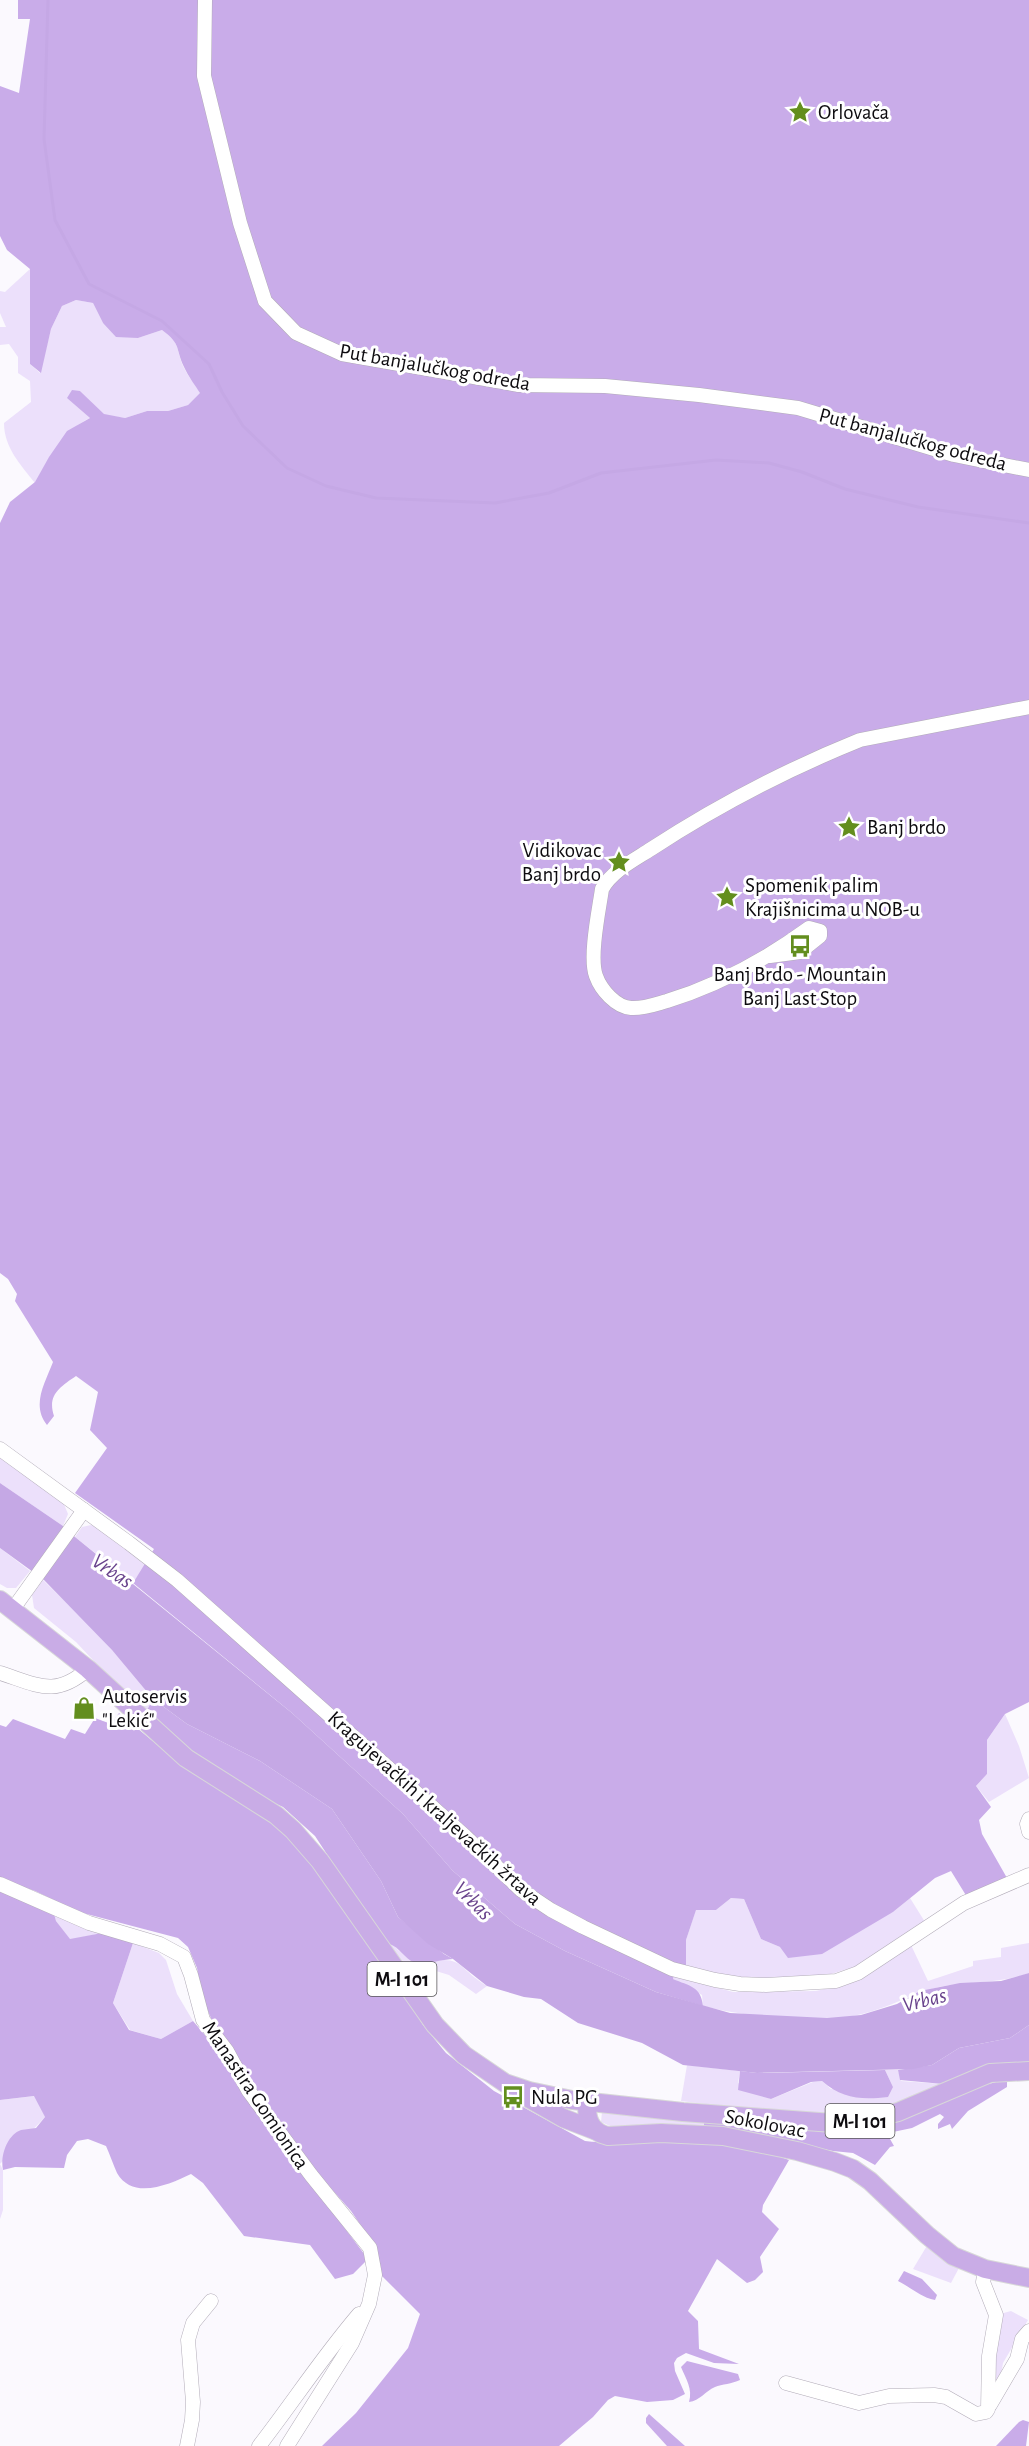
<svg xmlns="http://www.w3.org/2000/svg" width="1029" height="2446" viewBox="0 0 1029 2446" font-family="'Alegreya Sans',sans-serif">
	<rect width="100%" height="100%" fill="#fbf9fe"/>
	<g fill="#ece0fb">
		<path d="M 30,269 L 30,364 L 40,373 L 51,329 L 62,306 L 76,300 L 93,303 L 103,323 L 138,338 L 162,330 C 182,345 175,348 184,368 C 188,376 195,385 201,393 L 188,405 L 168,411 L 147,411 L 125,418 L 104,415 L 80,391 L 68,398 L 90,418 C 65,429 48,459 35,483 C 20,464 4,447 4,423 L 31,402 L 30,381 L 18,373 L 18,357 L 9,344 L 0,345 L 0,327 L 6,327 L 0,313 L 0,291 L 5,292 Z"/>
		<path d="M 0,1456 L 63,1502 L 68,1514 L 63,1526 L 0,1483 Z"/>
		<path d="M 91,1525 L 101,1529 L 145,1565 L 133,1583 L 75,1537 L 82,1527 Z"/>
		<path d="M 0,1548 L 30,1571 L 16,1588 L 7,1588 L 0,1584 Z"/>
		<path d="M 43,1580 C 82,1618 121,1656 153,1699 L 147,1710 L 142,1713 L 101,1672 L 92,1659 L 76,1642 L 34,1608 L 32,1595 Z"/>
		<path d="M 1005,1714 L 1019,1746 L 1029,1778 L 989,1802 L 976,1786 L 987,1774 L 987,1740 Z"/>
		<path d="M 731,1898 L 744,1899 L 761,1939 L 780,1947 L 893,1912 L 910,1898 L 925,1922 L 857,1966 L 818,1978 L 765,1979 L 717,1976 L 686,1967 L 686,1940 L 696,1909 L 716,1910 Z"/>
		<path d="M 53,1910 L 102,1933 L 70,1940 L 56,1921 Z"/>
		<path d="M 133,1943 L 159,1953 L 166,1960 L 177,1994 L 193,2021 L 161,2039 L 130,2030 L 113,2003 Z"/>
		<path d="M 385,1943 L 392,1943 L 398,1950 L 422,1963 C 465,1954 455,1967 487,1986 L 476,1994 L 449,1975 L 436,1971 L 415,1985 Z"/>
		<path d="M 1029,1943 L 1029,1973 C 1000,1984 969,1981 939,1987 C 912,1993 889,2008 862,2014 C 817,2025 747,2017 703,2006 L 702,1995 L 673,1979 L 673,1975 L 733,1992 L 816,1991 L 838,1986 L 911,1945 L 928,1981 L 973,1966 L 973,1961 L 1001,1957 L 1001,1948 Z"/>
		<path d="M 687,2065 L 740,2071 L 738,2083 L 771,2099 L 813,2082 L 822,2081 L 831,2089 L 893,2087 L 885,2070 L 898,2070 L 901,2081 L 943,2084 L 908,2102 L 845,2116 L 787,2114 L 681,2101 Z"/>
		<path d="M 35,2096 L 45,2117 L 0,2164 L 3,2170 L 3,2210 L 0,2219 L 0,2100 Z"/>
		<path d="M 602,2112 L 704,2122 L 709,2128 L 670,2125 L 610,2126 L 601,2122 Z"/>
		<path d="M 928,2244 L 960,2266 L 951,2283 L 913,2269 Z"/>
		<path d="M 1011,2311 L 1028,2320 L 1003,2363 L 996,2403 L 993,2360 L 1000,2314 Z"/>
	</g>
	<g fill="#c9ace9">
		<path d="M 18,0 L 1029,0 L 1029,1702 L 1005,1714 L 987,1740 L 987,1774 L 976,1786 L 991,1807 L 979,1820 L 982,1834 L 1007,1878 L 967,1897 L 951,1871 L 935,1878 L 893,1912 L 822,1954 L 788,1958 L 780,1947 L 761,1939 L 744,1899 L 731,1898 L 716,1910 L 696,1910 L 686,1940 L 686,1967 L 676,1965 L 673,1979 C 689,1986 701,1986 703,2006 L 656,1992 L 565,1951 L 515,1924 L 453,1871 L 403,1814 L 292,1713 L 133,1583 L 154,1549 L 75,1493 L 107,1448 L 90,1430 L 98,1392 L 76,1376 C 60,1387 47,1395 54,1416 L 47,1425 C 31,1405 45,1383 53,1362 L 15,1301 L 17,1294 L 8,1279 L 0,1273 L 0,523 L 10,502 L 35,482 L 49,457 L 67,431 L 90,418 L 67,398 L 72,390 L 80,391 L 104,414 L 125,418 L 147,411 L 168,411 L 188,405 L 200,393 C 195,385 188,376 184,367 C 175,348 182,345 162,330 L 138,338 L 116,337 L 103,323 L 93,303 L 76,300 L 62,306 L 51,329 L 41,373 L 30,364 L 30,269 L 7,250 L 0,236 L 0,86 L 19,93 L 30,19 L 18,19 Z"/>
		<path d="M 153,1699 L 187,1724 L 260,1761 L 332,1809 L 381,1881 L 398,1917 L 444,1954 L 453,1959 C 442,1959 421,1967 411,1961 C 402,1955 397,1944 385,1943 L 315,1836 L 283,1807 L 248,1791 L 201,1763 L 142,1713 L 147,1710 Z"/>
		<path d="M 119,1713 L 167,1753 L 277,1822 L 300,1845 L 397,1982 L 423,2025 L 446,2053 L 494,2091 L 585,2141 C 605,2144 624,2139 644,2139 C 687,2137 750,2144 789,2160 L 763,2205 L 762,2212 L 779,2229 L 760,2257 L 763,2272 L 755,2280 L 747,2283 L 717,2259 L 688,2311 L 698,2321 L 699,2349 L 739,2364 L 714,2363 L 686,2353 L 677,2358 L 674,2363 L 675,2371 L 685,2394 L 673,2400 L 647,2402 L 615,2396 L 608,2400 L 593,2417 L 559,2446 L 322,2446 L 356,2413 L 408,2348 L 420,2314 L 381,2275 L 377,2249 L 351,2211 L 280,2131 L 247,2074 L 213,2023 L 202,1997 L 197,1968 L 188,1947 L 178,1938 L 79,1912 L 35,1891 L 0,1879 L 0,1725 L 6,1727 L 13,1719 L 65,1739 L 71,1729 L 85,1734 L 95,1718 L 111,1724 Z"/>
		<path d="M 0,1889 L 53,1910 L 56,1921 L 70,1939 L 102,1933 L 133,1943 L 113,2003 L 129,2030 L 161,2039 L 193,2021 L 217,2049 L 242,2092 L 368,2259 L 353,2274 L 335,2279 L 310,2245 L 244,2236 L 203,2183 L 191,2174 C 170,2184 133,2201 117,2173 C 113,2164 110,2155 106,2146 L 88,2139 L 77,2141 L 67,2155 L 64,2168 L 15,2167 L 3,2170 C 0,2156 7,2135 21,2130 C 26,2129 31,2129 36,2128 L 45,2117 L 34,2096 L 0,2100 Z"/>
		<path d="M 1029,2025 L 1029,2064 L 943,2084 L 900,2080 L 898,2070 L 932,2065 L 959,2048 L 1010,2038 Z"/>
		<path d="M 885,2070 L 893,2087 L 888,2097 C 862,2100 842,2099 822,2081 L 811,2082 L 771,2099 L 738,2090 L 740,2071 L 757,2073 Z"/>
		<path d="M 1007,2079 L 1007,2087 L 968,2111 L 952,2129 L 950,2124 L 938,2129 L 938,2124 L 944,2117 L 940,2114 L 912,2128 L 893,2132 L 890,2139 L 894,2146 L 890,2147 L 875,2165 L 853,2153 L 833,2151 L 704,2126 L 704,2122 L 822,2129 Z"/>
		<path d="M 904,2271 L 922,2279 L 937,2295 L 935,2300 C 920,2297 912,2288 898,2281 Z"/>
		<path d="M 687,2361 L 738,2374 L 740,2380 C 732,2384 722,2384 715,2387 C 705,2391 700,2401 689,2402 C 693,2389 686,2379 681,2367 Z"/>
		<path d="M 649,2414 L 685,2446 L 667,2446 L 646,2423 L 646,2418 Z"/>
		<path d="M 1023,2420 L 1029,2422 L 1026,2446 L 996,2446 L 1019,2422 Z"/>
	</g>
	<path fill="#c5a8e5" d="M 0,1483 L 63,1526 L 75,1537 L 292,1713 L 403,1814 L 453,1871 L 515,1924 L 565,1951 L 656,1992 L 730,2013 L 827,2018 L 861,2015 L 897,2004 L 920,1991 L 960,1983 L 1001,1981 L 1029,1973 L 1029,2025 L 1010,2038 L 959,2048 L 932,2065 L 913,2069 L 757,2073 L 683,2065 L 642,2043 L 578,2023 L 541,1999 L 524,1997 L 487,1986 L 453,1959 L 428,1944 L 398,1917 L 381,1881 L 332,1809 L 260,1761 L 187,1724 L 153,1699 L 112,1650 L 44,1580 L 0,1548 Z"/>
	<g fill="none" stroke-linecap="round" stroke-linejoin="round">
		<path stroke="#c5a8e5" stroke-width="3" d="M 48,0 L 44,139 L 55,220 L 89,284 L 162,321 L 209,364 L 222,392 L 243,426 L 287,468 L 326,486 L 376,498 L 495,503 L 549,493 L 601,473 L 716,460 L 769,463 L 802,472 L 845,489 L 918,507 L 1029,523"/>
		<g stroke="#b2acb8" stroke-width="15">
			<g id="minor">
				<path d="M 205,0 L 204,76 L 240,223 L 265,301 L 296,333 L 342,354 L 519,385 L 605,386 L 699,395 L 798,408 L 954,455 L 1029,470"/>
				<path d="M 770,956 L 800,952 L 820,936 L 820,931 L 809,928 C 765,960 719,985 667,1001 C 656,1004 643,1009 631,1008 C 616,1007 601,990 596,976 C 589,957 599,910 602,889 C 612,871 634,860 651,849 C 717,806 788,769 860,740 L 1029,707"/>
				<path d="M 0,1449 L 129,1543 L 177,1580 L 465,1836 L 521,1890 L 551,1910 L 583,1927 L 672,1969 L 715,1980 L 740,1984 L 766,1985 L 836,1981 L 858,1973 L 964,1903 L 1029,1875"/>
				<path d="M 13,1609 L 84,1510"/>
				<path d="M 0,1673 C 38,1685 55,1698 88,1669"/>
				<path d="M 1029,1819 L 1027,1824 L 1029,1832"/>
				<path d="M 0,1884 L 89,1923 L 160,1944 L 184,1957 L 191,1975 L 203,2020 L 227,2051 L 248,2090 L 311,2175 L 370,2248 L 375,2275 L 369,2304 L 352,2343 L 287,2446"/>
				<path d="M 786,2383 L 859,2403 L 889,2396 L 934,2395 L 946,2397 L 976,2414 L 986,2412 L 988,2409 L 989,2356 L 996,2315 L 983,2282 L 985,2269"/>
				<path d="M 990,2405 L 1017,2359 L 1022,2339 L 1029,2331"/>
				<path d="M 187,2446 L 192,2420 L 193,2402 L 188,2340 L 193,2323 L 211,2301"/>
				<path d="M 259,2446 C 293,2402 323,2356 359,2314"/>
			</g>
		</g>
		<g stroke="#d8d8d9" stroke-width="20">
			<g id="major">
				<path d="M 0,1600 L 88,1669 L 186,1758 L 276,1815 L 293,1830 L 320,1861 L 435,2025 L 464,2055 L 505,2083 L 529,2091 L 572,2100 L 683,2112 L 833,2123 L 867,2120 L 898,2112 L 990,2073 L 1029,2071"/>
				<path d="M 521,2094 L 563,2118 L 594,2130"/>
				<path d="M 588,2101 C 585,2118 590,2132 608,2136 L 661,2133 L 723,2136 L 797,2151 L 835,2162 L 853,2169 L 870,2181 L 927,2235 L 953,2256 L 985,2269 L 1029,2278"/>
			</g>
		</g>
		<use href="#minor" stroke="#fff" stroke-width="14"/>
		<use href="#major" stroke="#c9ace6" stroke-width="18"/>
	</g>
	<defs>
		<g id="sight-bare" transform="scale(1.8)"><path d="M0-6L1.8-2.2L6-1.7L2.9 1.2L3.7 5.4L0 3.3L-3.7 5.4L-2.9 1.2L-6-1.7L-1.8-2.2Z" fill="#638e1e" stroke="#fff" stroke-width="2.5" paint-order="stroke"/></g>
		<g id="bus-bare" transform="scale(1.8)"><path d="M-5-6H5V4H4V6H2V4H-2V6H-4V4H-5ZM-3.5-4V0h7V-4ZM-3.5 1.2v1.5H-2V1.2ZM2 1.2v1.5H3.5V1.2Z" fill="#638e1e" stroke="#fff" stroke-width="2.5" paint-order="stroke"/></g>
		<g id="shop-bare" transform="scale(1.8)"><path d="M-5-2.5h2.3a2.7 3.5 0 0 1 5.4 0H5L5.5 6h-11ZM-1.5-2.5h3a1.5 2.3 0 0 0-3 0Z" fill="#638e1e" stroke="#fff" stroke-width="2.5" paint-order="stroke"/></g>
	</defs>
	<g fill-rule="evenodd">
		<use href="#sight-bare" x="800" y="112"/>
		<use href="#sight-bare" x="849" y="827"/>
		<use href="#sight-bare" x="619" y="862"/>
		<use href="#sight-bare" x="727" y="897"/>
		<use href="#bus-bare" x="800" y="946"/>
		<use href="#shop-bare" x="84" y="1708"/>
		<use href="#bus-bare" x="513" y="2097"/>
	</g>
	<g text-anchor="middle" stroke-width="6" stroke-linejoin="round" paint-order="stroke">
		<g fill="#fff" stroke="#565457" stroke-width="1.5">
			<rect x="367.5" y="1962" width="69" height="34" rx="4.5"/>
			<rect x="825.5" y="2104" width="69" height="34" rx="4.5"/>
		</g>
		<g font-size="20" font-weight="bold" fill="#0d0b0f">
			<text x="402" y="1986">M-I 101</text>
			<text x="860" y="2128">M-I 101</text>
		</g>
		<g font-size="21" fill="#0d0b0f" stroke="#fff" text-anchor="start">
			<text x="818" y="119">Orlovača</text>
			<text x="867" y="834">Banj brdo</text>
			<text x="601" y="857" text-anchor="end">Vidikovac<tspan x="601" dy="24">Banj brdo</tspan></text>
			<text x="745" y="892">Spomenik palim<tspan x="745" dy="24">Krajišnicima u NOB-u</tspan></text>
			<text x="800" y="981" text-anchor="middle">Banj Brdo - Mountain<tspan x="800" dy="24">Banj Last Stop</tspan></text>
			<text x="102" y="1703">Autoservis<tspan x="102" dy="24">"Lekić"</tspan></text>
			<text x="531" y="2104">Nula PG</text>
		</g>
		<g font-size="21" fill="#0d0b0f" stroke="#fff">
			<text transform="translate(435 367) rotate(10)" y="7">Put banjalučkog odreda</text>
			<text transform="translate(913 439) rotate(15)" y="7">Put banjalučkog odreda</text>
			<text transform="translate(435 1808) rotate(42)" y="7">Kragujevačkih i kraljevačkih žrtava</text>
			<text transform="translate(256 2095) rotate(56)" y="7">Manastira Gomionica</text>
			<text transform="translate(765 2123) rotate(11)" y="7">Sokolovac</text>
		</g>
		<g font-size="22" font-style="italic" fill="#69438c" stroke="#fff">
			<text transform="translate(113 1570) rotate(34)" y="8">Vrbas</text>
			<text transform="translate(474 1900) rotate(45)" y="8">Vrbas</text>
			<text transform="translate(924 1999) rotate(-14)" y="8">Vrbas</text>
		</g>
	</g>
</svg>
